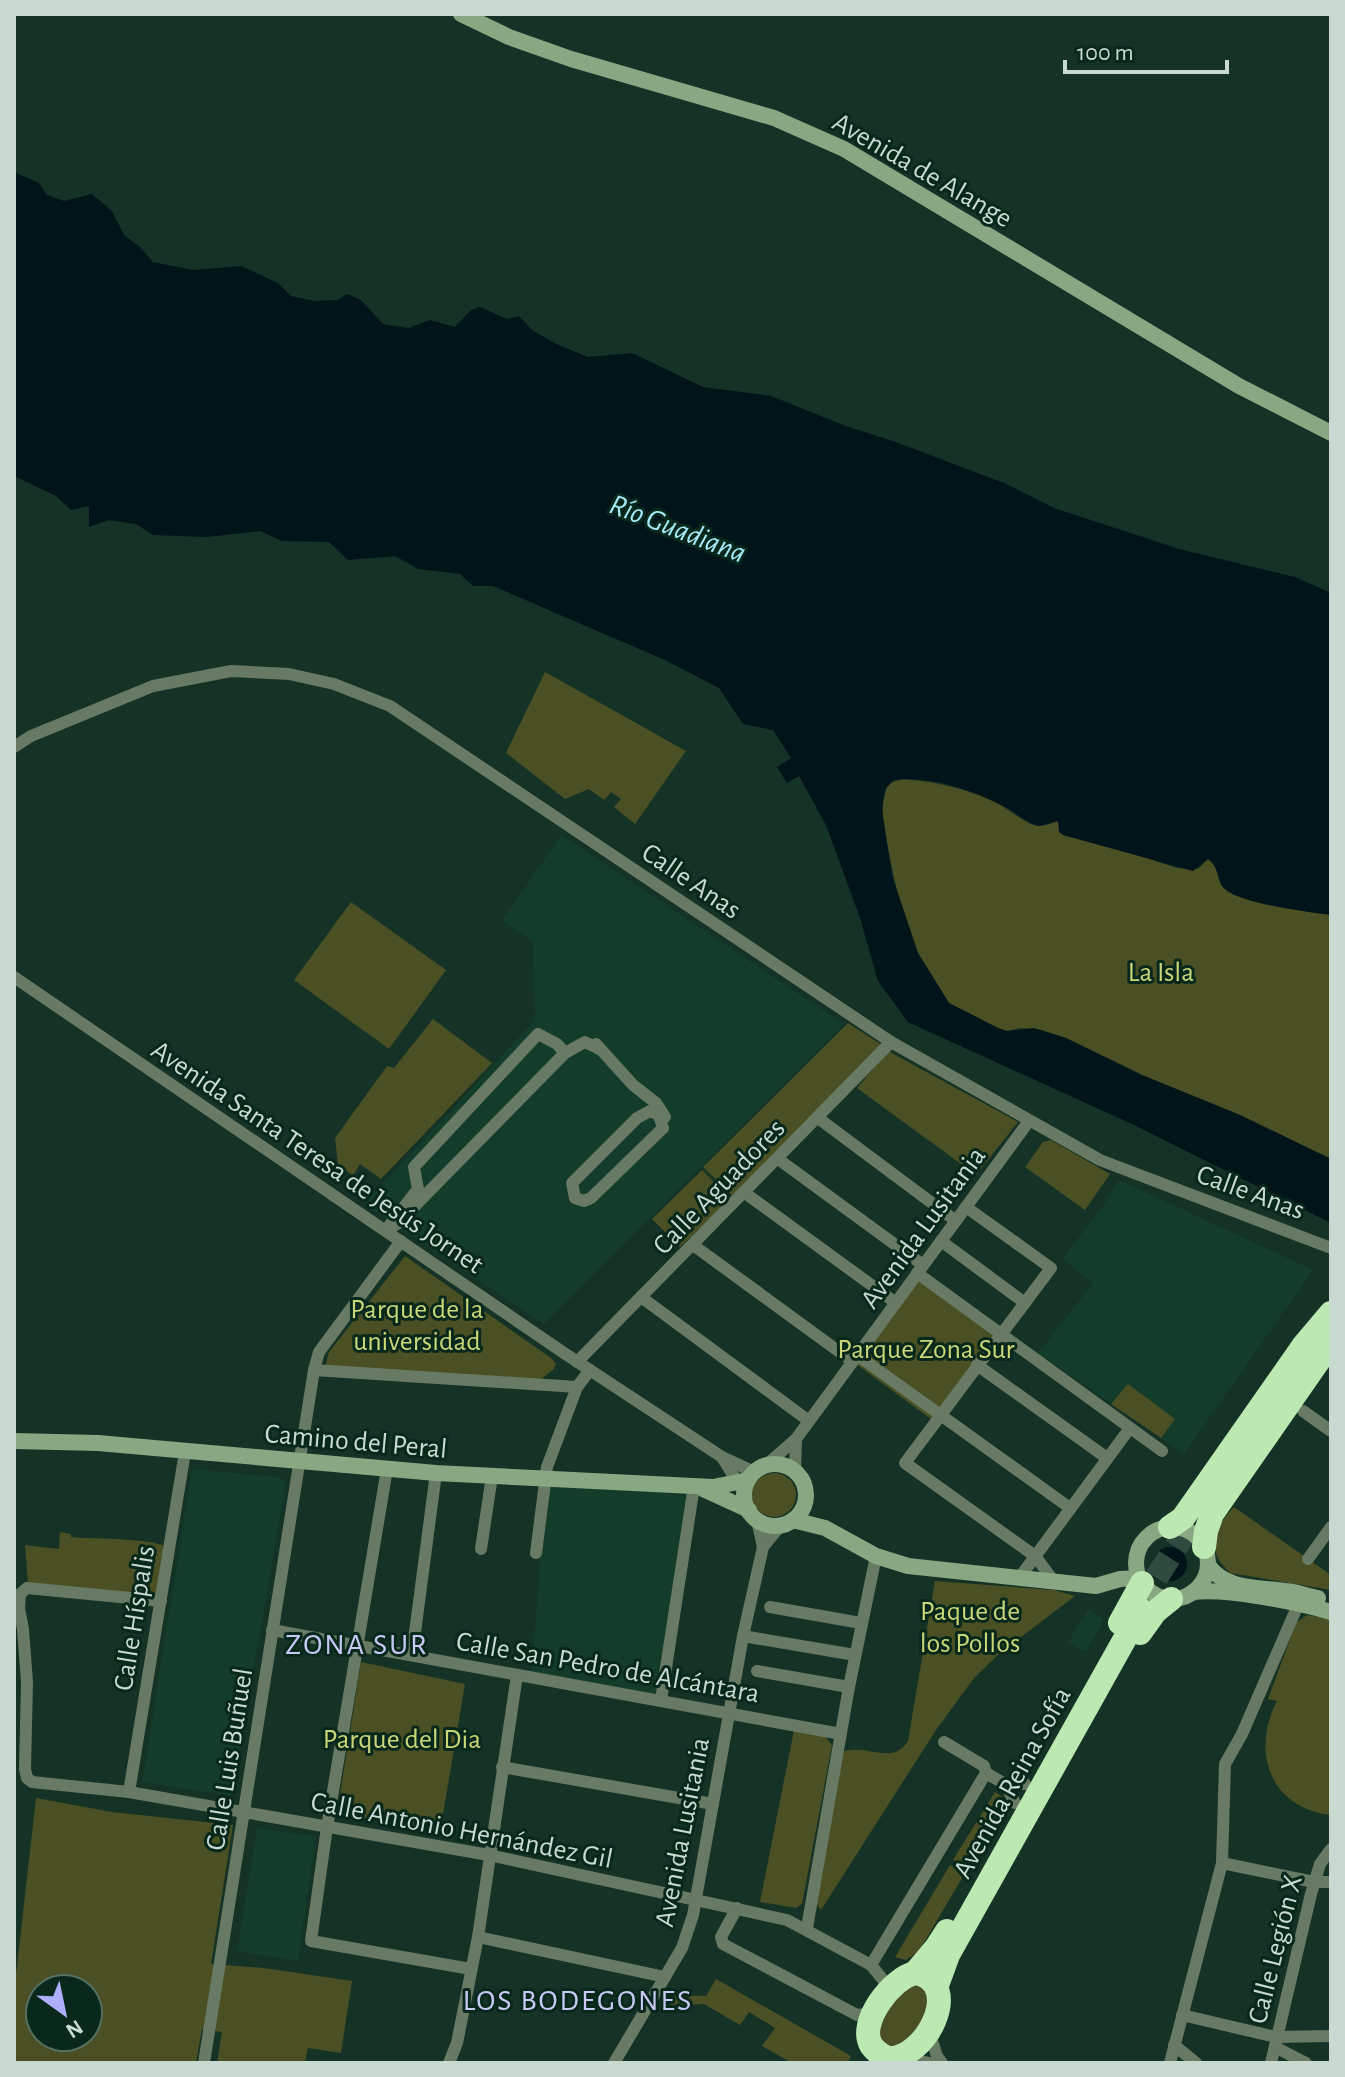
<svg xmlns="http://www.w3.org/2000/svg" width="1345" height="2077" viewBox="0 0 1345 2077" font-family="'Alegreya Sans',sans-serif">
	<rect width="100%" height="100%" fill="#143225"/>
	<g fill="#143c2b">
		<path d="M 561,835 L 844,1024 L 544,1324 L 364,1204 L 535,1020 L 533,941 L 502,921 Z"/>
		<path d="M 1119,1180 L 1313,1270 L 1184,1454 L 1038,1353 L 1093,1283 L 1062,1259 L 1103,1206 Z"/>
		<path d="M 192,1469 L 279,1477 L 286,1483 L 232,1796 L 142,1782 Z"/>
		<path d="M 546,1479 L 694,1486 L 661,1700 L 531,1678 Z"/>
		<path d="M 1089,1609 L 1104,1620 L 1086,1652 L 1068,1642 Z"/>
		<path d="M 257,1828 L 316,1836 L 298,1961 L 237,1951 Z"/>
	</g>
	<g fill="#4a5023" fill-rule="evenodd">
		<path d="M 545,672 L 686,751 L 635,824 L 614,807 L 621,799 L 611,792 L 604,800 L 589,789 L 565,799 L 506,753 Z"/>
		<path d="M 902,779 C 932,781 962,788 989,799 C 1004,805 1027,826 1040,826 C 1047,826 1052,822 1059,821 L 1059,829 L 1063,835 L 1129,852 L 1176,868 L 1198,869 L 1208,859 L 1217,867 L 1221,884 L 1271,904 L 1331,915 L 1331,1159 L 1240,1115 L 1142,1075 L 1066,1038 L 1042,1030 L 1021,1028 L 1007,1031 L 998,1028 L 949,1003 L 918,953 L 897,892 L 883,823 L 883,802 L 888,784 Z"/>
		<path d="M 351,902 L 446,970 L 389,1049 L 294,980 Z"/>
		<path d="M 433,1019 L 492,1063 L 381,1179 L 360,1164 L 353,1176 L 338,1164 L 335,1138 L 387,1066 L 394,1068 Z"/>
		<path d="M 848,1023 L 882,1045 L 734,1197 L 703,1167 Z"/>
		<path d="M 888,1051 L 1018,1122 L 976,1175 L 857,1088 Z"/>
		<path d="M 1051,1140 L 1110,1174 L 1085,1210 L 1025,1167 L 1043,1142 Z"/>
		<path d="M 702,1170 L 731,1199 L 680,1247 L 652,1219 Z"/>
		<path d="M 405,1256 L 551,1358 L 556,1364 L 554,1369 L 540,1380 L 325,1367 L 329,1352 Z"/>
		<path d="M 917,1273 L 1000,1335 L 935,1422 L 852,1361 Z"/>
		<path d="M 1128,1384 L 1175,1419 L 1161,1438 L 1111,1404 Z"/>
		<circle cx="774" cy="1495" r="22"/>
		<path d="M 1234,1507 L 1331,1575 L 1331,1590 L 1230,1573 C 1226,1568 1219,1562 1217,1556 C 1210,1538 1222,1518 1234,1507 Z"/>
		<path d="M 60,1532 L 71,1534 L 71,1537 C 93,1539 148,1538 164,1546 L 157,1595 L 28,1584 L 25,1545 L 59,1549 Z"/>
		<path d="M 935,1581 L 1054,1590 L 1075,1596 L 1001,1652 L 974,1678 L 936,1730 L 821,1910 L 816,1903 L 843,1752 C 865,1742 892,1767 908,1741 Z"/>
		<path d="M 1307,1615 L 1331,1619 L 1331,1815 C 1269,1808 1251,1751 1277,1701 L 1268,1699 L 1296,1623 Z"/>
		<path d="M 361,1662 L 465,1684 L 440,1832 L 337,1813 Z"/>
		<path d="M 794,1730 L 825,1736 L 832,1745 L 802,1904 L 796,1908 L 760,1902 Z"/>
		<path d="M 995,1792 L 1004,1798 L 1005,1807 L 968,1868 L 953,1860 Z"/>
		<path d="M 36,1798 L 112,1812 L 233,1825 L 211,1964 L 264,1968 L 352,1981 L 341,2053 L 308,2048 L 305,2061 L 310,2063 L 217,2063 L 222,2032 L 202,2029 L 196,2063 L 14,2063 L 14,1992 ZM 40,1989 L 88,1989 L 88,2037 L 40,2037 Z"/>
		<path d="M 950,1865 L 965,1873 L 919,1951 L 906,1960 L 895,1957 Z"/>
		<path d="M 716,1979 L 851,2056 L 847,2063 L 792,2063 L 762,2046 L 775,2028 L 749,2012 L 740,2025 L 704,2004 L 670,2006 L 676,1995 L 706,1996 Z"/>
		<path d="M 912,1983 L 929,1993 C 924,2022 919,2035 891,2049 L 879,2039 C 881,2013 894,2001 912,1983 Z"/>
	</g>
	<g fill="#001419">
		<path d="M 14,172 L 39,183 L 47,195 L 64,201 L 92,194 L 112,211 L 124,235 L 140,247 L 153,262 L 193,270 L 241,266 L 278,283 L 291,296 L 315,301 L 338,300 L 347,294 L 361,300 L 383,324 L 408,328 L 430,320 L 455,327 L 471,310 L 480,307 L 507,319 L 519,316 L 532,330 L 556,344 L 588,357 L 632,353 L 703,387 L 771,396 L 843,425 L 893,441 L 1004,483 L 1054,508 L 1179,549 L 1295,577 L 1331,593 L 1331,915 C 1307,912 1244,904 1226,890 C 1216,883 1221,869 1208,859 L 1193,871 L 1063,835 L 1059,832 L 1058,821 L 1039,826 L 1032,824 C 1021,818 1011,809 999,804 C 969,789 929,776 894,780 L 885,789 L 882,810 L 892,875 L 918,953 L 949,1003 L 998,1028 L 1007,1031 L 1034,1028 L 1066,1038 L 1142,1075 L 1240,1115 L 1331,1159 L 1331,1223 L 1134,1125 L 908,1022 L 878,981 L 860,918 L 826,825 L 799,776 L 787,783 L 777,767 L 791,758 L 773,730 L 743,724 L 719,688 L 665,660 L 493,586 L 473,586 L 460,574 L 419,569 L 395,556 L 348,560 L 329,542 L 282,541 L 260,531 L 207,537 L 153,535 L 136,524 L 109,520 L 89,527 L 89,506 L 71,510 L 56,496 L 14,476 Z"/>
		<circle cx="1170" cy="1564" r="17"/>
	</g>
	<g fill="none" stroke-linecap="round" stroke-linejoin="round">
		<path stroke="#2f4b3f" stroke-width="24" stroke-dasharray="24 12" stroke-linecap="butt" d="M 1137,1608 L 1198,1512"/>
		<g stroke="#687a64" stroke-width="12">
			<path d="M 14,747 L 31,736 L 153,686 L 231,671 L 289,674 L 334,684 L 390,706 L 891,1042 L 1100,1160 L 1331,1248"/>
			<path d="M 14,977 L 564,1353 L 722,1457 L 754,1472"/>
			<path d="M 596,1044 L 633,1085 L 656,1103 L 665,1117"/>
			<path d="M 565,1053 L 557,1044 L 538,1034 L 414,1167 L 418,1189 L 386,1230 L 397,1224 L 565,1053 L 585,1042 L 599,1049"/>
			<path d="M 650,1111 L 659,1115 L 663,1128 L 591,1198 L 584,1201 L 575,1198 L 572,1183 L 637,1118 Z"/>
			<path d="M 818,1118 L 956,1221"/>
			<path d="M 778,1159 L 923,1265"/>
			<path d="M 745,1193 L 896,1303"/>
			<path d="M 966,1207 L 1051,1268 L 905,1463 L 1035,1556 L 1053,1580"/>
			<path d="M 941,1241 L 1025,1303"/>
			<path d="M 693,1245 L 852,1361"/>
			<path d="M 917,1273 L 1162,1451"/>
			<path d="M 641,1297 L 809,1421"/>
			<path d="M 857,1355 L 1070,1508"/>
			<path d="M 577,1362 L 891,1042"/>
			<path d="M 977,1365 L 1107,1458"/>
			<path d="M 314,1370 L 577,1387"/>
			<path d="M 1303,1411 L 1331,1431"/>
			<path d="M 722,1457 L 743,1491"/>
			<path d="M 765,1466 L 796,1439 L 1029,1121"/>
			<path d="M 387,1469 L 327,1827 L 311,1941 L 471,1969"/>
			<path d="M 795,1471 L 796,1439"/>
			<path d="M 757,1520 L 763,1547"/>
			<path d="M 481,1549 L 492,1476"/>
			<path d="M 536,1553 L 547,1467 L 577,1387 L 590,1370"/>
			<path d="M 1308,1559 L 1331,1527"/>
			<path d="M 1020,1577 L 1130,1428"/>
			<path d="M 161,1601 L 27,1588 L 20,1594 L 19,1608 L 23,1629 L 27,1682 L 25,1769 L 27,1778 L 32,1782 L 129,1792 L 489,1855 L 787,1920 L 871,1965 L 884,1981 L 885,1993"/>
			<path d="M 770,1607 L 861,1623"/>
			<path d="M 272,1630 L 841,1734"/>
			<path d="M 743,1636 L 855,1655"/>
			<path d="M 412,1655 L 436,1473"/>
			<path d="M 757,1671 L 849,1687"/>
			<path d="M 661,1700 L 694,1486"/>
			<path d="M 502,1767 L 713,1804"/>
			<path d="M 986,1773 L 1005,1784 L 1015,1803"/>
			<path d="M 1005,1784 L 1025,1784"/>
			<path d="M 129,1792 L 185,1452"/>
			<path d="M 1222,1863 L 1314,1882 L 1331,1882"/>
			<path d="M 737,1908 L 721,1937 L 723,1944 L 857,2015 L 874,2013"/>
			<path d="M 807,1928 L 849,1687 L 876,1556"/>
			<path d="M 478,1937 L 665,1977"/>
			<path d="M 871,1965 L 986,1773 L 984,1766 L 944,1742"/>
			<path d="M 1182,2015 L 1276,2037 L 1331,2036"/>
			<path d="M 929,2031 L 937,2056 L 942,2063"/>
			<path d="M 1174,2045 L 1196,2063"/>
			<path d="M 1275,2047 L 1306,2063"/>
			<path d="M 904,2058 L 929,2063"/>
			<path d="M 204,2063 L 314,1370 L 319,1352 L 401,1241"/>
			<path d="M 449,2063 L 457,2043 L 478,1937 L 517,1675"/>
			<path d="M 614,2063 L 682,1948 L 693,1915 L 743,1636 L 763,1547 L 781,1525"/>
			<path d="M 1170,2063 L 1222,1863 L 1225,1764 L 1242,1734 L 1298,1605"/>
			<path d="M 1271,2063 L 1311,1894 L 1320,1864 L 1331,1849"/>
		</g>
		<g stroke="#8aa783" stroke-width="16">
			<path d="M 461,14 L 509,37 L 571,59 L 774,118 L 844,149 L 1239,386 L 1331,433"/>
			<path d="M 14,1441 L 98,1443 L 436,1473 L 713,1487 L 748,1480"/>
			<circle cx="775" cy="1495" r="31"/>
			<path d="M 703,1489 L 749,1510"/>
			<path d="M 793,1520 L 825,1528 L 876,1556 L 908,1566 L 1096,1586 L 1120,1579 L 1139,1578"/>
			<circle cx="1172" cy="1563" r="36"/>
			<path d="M 1208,1565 C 1225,1590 1258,1587 1286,1591 C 1297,1592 1307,1596 1318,1598"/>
			<path d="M 1193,1592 C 1227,1588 1297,1602 1331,1612"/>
		</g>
		<g stroke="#bce9b1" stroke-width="24">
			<path d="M 1170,1527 L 1183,1518 L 1304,1345 L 1331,1313"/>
			<path d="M 1204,1547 L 1206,1531 L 1212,1514 L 1331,1343"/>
			<path d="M 1120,1623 L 1142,1583"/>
			<path d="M 1140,1633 L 1155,1612 L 1171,1599"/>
			<path d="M 915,1973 L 936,1948 L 947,1931"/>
			<path d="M 915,1973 C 966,1982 925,2062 887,2058 C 881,2055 875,2051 871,2045 C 858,2022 892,1978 915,1973 Z"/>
			<path d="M 937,1985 L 948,1955 L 1141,1610"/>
		</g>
	</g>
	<g text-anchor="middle" stroke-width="6" stroke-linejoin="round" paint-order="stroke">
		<g font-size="28" fill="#c8dad1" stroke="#09281c">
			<text transform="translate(923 169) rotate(30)" y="10">Avenida de Alange</text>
			<text transform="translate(692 880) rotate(34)" y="10">Calle Anas</text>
			<text transform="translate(318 1156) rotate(34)" y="10">Avenida Santa Teresa de Jesús Jornet</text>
			<text transform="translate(718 1186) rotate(-46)" y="10">Calle Aguadores</text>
			<text transform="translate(1251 1191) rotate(20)" y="10">Calle Anas</text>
			<text transform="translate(922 1227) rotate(-54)" y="10">Avenida Lusitania</text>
			<text transform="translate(356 1440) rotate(5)" y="10">Camino del Peral</text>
			<text transform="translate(133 1618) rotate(-81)" y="10">Calle Híspalis</text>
			<text transform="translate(608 1666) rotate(10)" y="10">Calle San Pedro de Alcántara</text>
			<text transform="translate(228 1759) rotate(-81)" y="10">Calle Luis Buñuel</text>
			<text transform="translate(1011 1782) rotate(-61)" y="10">Avenida Reina Sofía</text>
			<text transform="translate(462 1829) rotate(11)" y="10">Calle Antonio Hernández Gil</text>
			<text transform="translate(681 1832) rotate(-79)" y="10">Avenida Lusitania</text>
			<text transform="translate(1274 1949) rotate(-76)" y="10">Calle Legión X</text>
		</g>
		<g font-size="28" fill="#cad779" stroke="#09281c">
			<text x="1161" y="981">La Isla</text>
			<text x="417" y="1318">Parque de la<tspan x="417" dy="32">universidad</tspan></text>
			<text x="926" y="1358">Parque Zona Sur</text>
			<text x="970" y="1620">Paque de<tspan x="970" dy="32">los Pollos</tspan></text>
			<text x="402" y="1748">Parque del Dia</text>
		</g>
		<g font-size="30" font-style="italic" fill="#a4eaf8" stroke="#09281c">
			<text transform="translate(678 528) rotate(21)" y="10">Río Guadiana</text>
		</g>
		<g font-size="30" letter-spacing="2" fill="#c8c9f4" stroke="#09281c">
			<text x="357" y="1654">ZONA SUR</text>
			<text x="578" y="2010">LOS BODEGONES</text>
		</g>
	</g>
	<rect width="1345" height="2077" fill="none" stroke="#c8dad1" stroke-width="32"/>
	<g transform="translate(64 2013) rotate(147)"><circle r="38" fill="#09281c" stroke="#556f64" stroke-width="2"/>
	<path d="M0-6L14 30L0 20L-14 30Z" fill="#afaefa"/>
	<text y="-12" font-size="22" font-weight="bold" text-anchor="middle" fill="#c8dad1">N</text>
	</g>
	<path d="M1065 60v12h162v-12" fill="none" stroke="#c8dad1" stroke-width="4"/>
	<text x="1077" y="60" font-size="24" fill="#c8dad1" stroke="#09281c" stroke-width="6" paint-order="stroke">100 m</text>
</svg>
